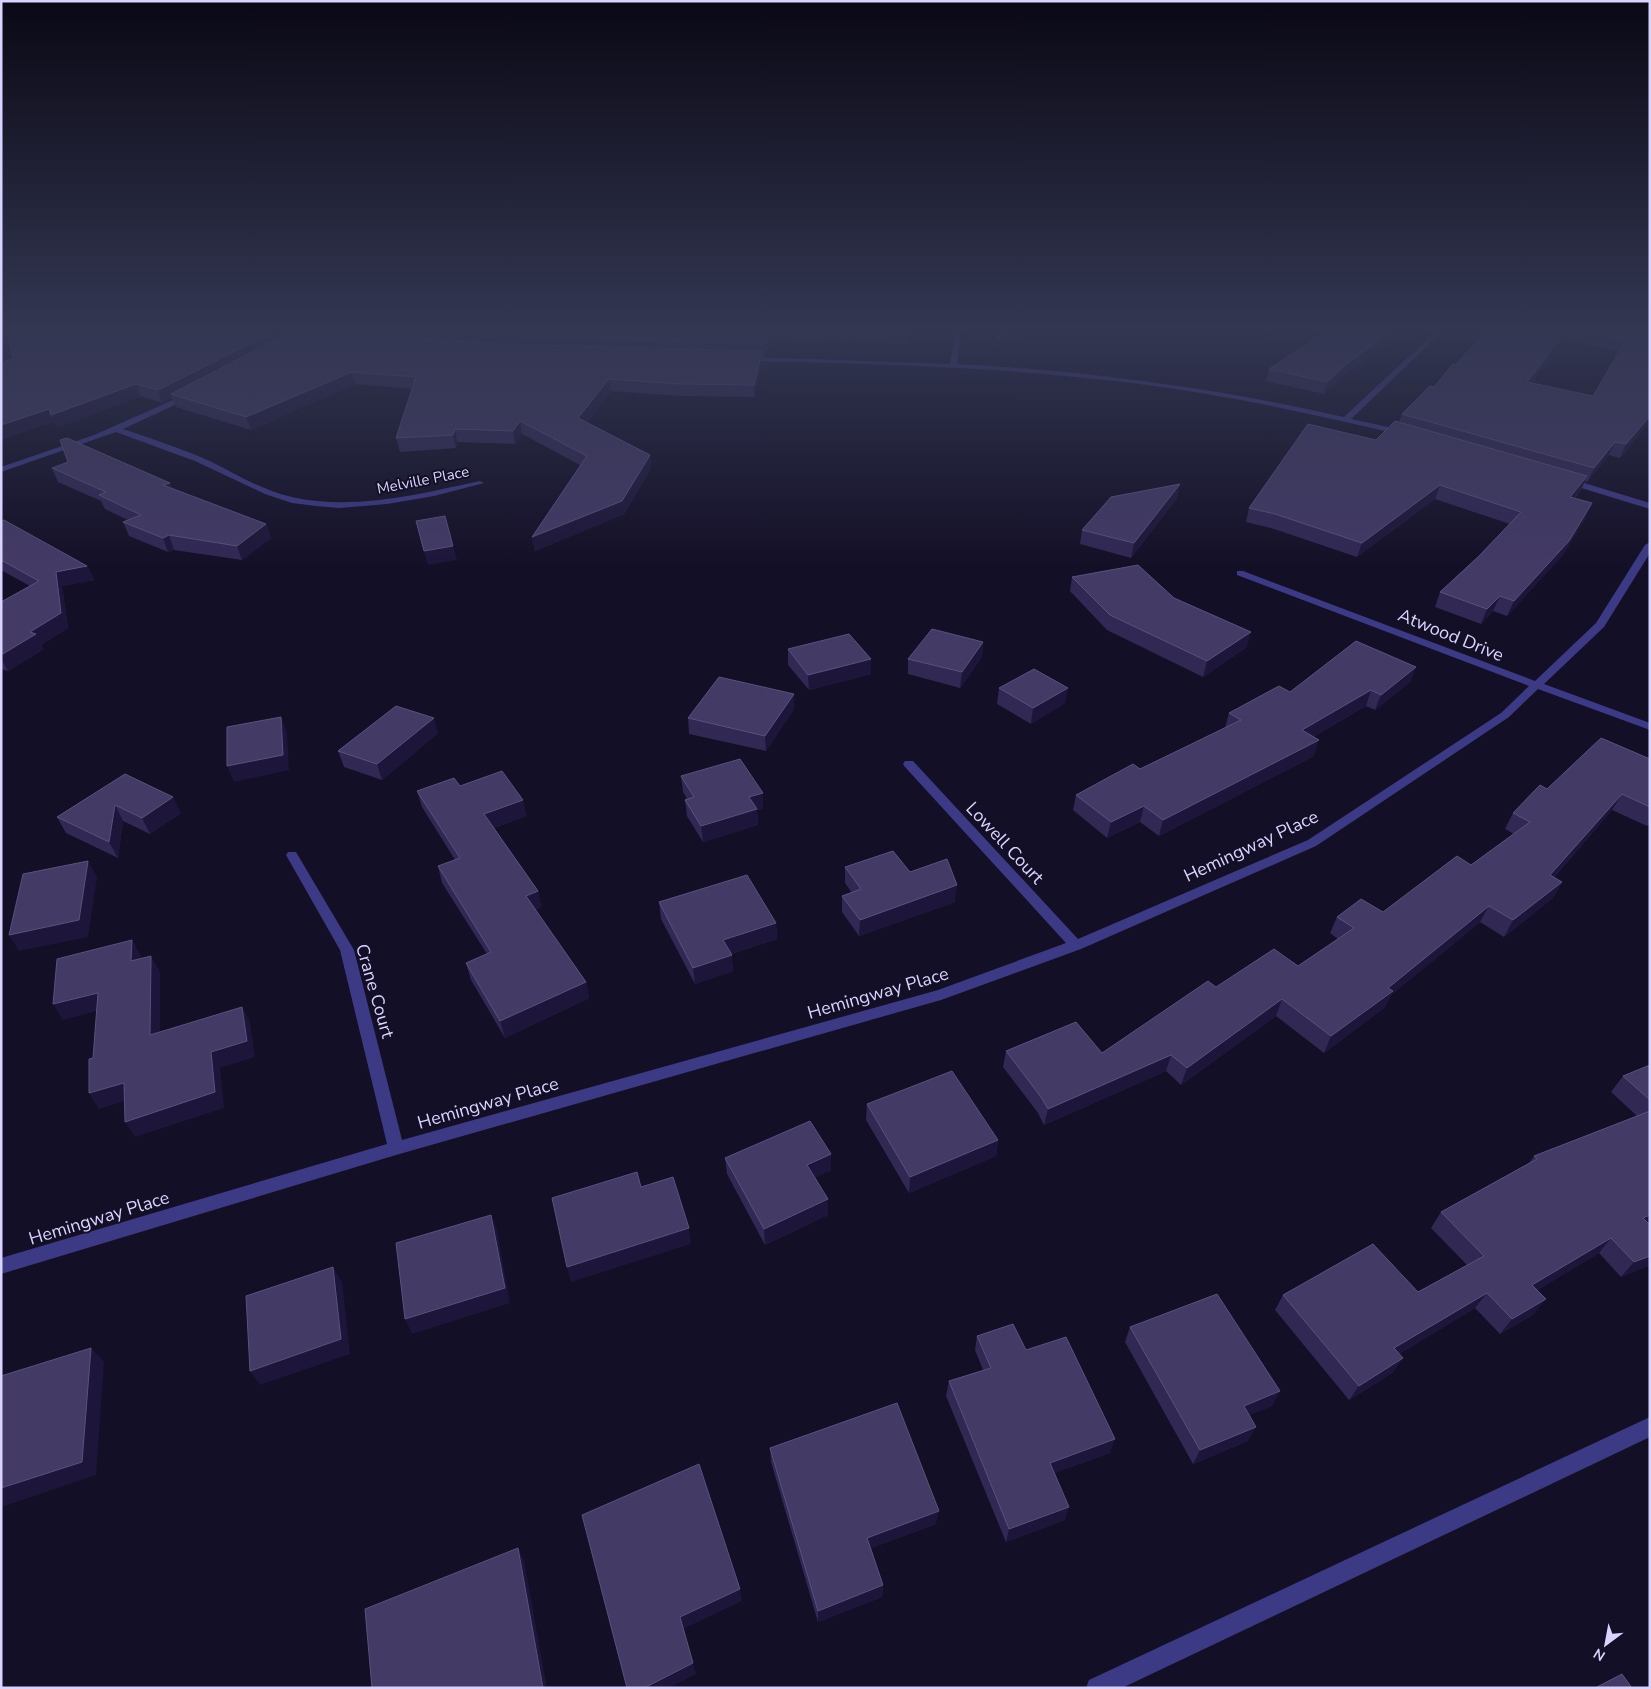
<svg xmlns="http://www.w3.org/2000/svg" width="1651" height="1689" viewBox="0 0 1651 1689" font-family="'Nunito Sans',sans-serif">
	<rect width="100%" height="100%" fill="#130f26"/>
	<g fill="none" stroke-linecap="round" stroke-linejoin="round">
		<g fill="#3d3a85" fill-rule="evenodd">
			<path d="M 956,331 L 962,331 L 957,364 C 1088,371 1216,388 1344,417 L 1436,331 L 1443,331 L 1351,419 L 1406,431 L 1406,435 L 1403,435 C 1313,414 1223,394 1132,383 C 1004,367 875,364 746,361 L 743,359 L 746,357 L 950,364 Z"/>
			<path d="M 189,393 L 193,395 L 192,397 L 123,429 C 153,439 183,449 212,462 C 238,475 263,491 292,497 C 355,511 419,494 480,481 L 484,483 L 434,496 L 387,504 L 339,508 L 316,506 L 292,503 L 265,494 L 195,461 L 116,432 L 1,472 L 1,467 L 94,435 Z"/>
			<path d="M 1565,479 L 1571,479 L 1650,503 L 1650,509 L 1565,483 Z"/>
			<path d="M 1650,542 L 1650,553 L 1604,627 L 1544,684 L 1650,723 L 1650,730 L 1538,689 L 1509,717 L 1316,846 L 1081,949 L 941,1000 L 396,1155 L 1,1274 L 1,1258 L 387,1144 L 340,950 L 286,855 L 288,852 L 296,852 L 354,950 L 402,1140 L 938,990 L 1066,943 L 905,767 L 903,764 L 905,761 L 913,761 L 1078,939 L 1308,840 L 1501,713 L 1529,686 L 1237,575 L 1237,571 L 1243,571 L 1535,681 L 1596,623 L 1645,545 Z"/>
			<path d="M 1650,1417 L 1650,1437 L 1122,1688 L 1086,1688 L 1089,1680 Z"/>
		</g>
	</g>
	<g fill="#312854" fill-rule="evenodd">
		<path d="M 1,331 L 911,331 L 908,344 L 823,340 L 822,342 L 772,340 L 765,356 L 762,356 L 762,363 L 754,397 L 681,396 L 611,391 L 587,422 L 650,455 L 651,468 L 624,514 L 535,551 L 532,537 L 580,465 L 522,434 L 515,444 L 457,442 L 456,448 L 400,452 L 396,438 L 412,389 L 356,384 L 251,430 L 176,407 L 172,398 L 162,403 L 141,396 L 57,428 L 54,422 L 13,359 L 9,337 ZM 279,332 L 280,333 L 289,333 L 281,337 Z"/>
		<path d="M 1331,331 L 1398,331 L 1387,345 L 1344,375 L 1324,394 L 1266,381 L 1269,369 L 1326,336 Z"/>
		<path d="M 1487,331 L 1650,331 L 1650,420 L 1648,423 L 1620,458 L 1609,455 L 1587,482 L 1585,481 L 1581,490 L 1574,499 L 1586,517 L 1562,556 L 1507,616 L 1493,611 L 1481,624 L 1435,607 L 1440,592 L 1479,556 L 1510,524 L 1435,499 L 1357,557 L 1271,528 L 1246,522 L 1249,508 L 1376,440 L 1399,422 L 1402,414 L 1434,387 ZM 1563,340 L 1619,351 L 1593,396 L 1531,383 Z"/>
		<path d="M 52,468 L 170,483 L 172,489 L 266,524 L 271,538 L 242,560 L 174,550 L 168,552 L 129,536 L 123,522 L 128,520 L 105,509 L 101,501 L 58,482 Z"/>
		<path d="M 1180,484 L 1177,498 L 1131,558 L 1080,544 L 1082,530 Z"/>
		<path d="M 1,521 L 87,566 L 94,580 L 62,586 L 68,628 L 41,645 L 44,649 L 8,671 L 1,669 L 1,602 L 30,586 L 1,570 Z"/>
		<path d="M 1072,577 L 1174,598 L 1247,647 L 1203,677 L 1107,630 L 1070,591 Z"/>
		<path d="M 983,642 L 982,657 L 960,688 L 908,674 L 908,659 Z"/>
		<path d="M 788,649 L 871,674 L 809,690 L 788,665 Z"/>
		<path d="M 1416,667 L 1410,682 L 1375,710 L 1366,706 L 1313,737 L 1314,756 L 1159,836 L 1140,822 L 1107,838 L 1073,810 L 1076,795 L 1140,769 L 1225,728 L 1229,713 L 1290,692 Z"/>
		<path d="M 999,688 L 1065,703 L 1031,724 L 997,704 Z"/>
		<path d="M 794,694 L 794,709 L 766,751 L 689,734 L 688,718 Z"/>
		<path d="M 438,733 L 382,780 L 344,767 L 338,751 Z"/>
		<path d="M 1650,759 L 1650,824 L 1647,826 L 1612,810 L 1554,877 L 1562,882 L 1553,898 L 1504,937 L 1480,922 L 1391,995 L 1385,1007 L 1324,1053 L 1276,1016 L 1181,1085 L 1166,1071 L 1044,1125 L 1038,1113 L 1003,1067 L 1006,1051 L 1102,1053 L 1216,987 L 1298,966 L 1338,939 L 1330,933 L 1337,917 L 1383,912 L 1471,865 L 1514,834 L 1505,829 L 1513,813 L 1547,789 Z"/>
		<path d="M 125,774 L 181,813 L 150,834 L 123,821 L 118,858 L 66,833 L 57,817 Z"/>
		<path d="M 681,776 L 763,793 L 763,809 L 757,810 L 758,825 L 703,842 L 687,816 L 685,800 L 687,799 L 683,792 Z"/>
		<path d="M 460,786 L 523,800 L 526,816 L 494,828 L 538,891 L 541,907 L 535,910 L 586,982 L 589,998 L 505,1038 L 471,980 L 466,963 L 487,954 L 442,883 L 438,866 L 455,860 L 422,807 L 417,791 Z"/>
		<path d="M 845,867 L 910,872 L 955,902 L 859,936 L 842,912 L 842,896 L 852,893 L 845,883 Z"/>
		<path d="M 659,902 L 776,923 L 777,939 L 731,954 L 733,971 L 695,984 L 661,919 Z"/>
		<path d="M 1650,1065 L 1650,1265 L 1621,1277 L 1599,1253 L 1537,1290 L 1534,1314 L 1500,1334 L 1475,1308 L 1399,1354 L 1403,1358 L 1392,1373 L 1349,1400 L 1275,1310 L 1283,1295 L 1418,1292 L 1467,1265 L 1431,1228 L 1441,1212 L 1529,1163 L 1534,1156 L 1637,1116 L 1611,1092 L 1623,1076 Z"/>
		<path d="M 867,1104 L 998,1140 L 996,1156 L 909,1193 L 866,1120 Z"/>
		<path d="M 831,1154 L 831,1170 L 815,1177 L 828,1199 L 828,1215 L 765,1245 L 727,1174 L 725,1158 Z"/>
		<path d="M 1130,1327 L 1272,1406 L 1249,1415 L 1248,1441 L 1193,1464 L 1125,1342 Z"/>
		<path d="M 977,1336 L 1026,1350 L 1110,1453 L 1054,1473 L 1065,1520 L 1006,1542 L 946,1396 L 949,1381 L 983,1370 L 975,1350 Z"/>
		<path d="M 770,1448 L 936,1524 L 871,1548 L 883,1585 L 882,1597 L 818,1622 L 771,1462 Z"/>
	</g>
	<g fill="#1d163a">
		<path d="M 1,331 L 34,331 L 35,333 L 1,339 Z"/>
		<path d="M 275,331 L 279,331 L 282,341 L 171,394 L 172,398 L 162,403 L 158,390 Z"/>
		<path d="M 771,331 L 772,331 L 772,340 L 765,356 L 765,344 Z"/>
		<path d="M 909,331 L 911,331 L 908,344 Z"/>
		<path d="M 1008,331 L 1023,331 L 995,351 L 996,340 Z"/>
		<path d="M 1392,331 L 1398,331 L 1387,345 L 1344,375 L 1324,394 L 1327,382 L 1348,363 Z"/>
		<path d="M 1566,331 L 1567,331 L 1563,340 L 1523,395 L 1527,382 Z"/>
		<path d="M 762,351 L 762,363 L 754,397 L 754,385 Z"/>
		<path d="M 352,372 L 356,384 L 251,430 L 246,417 Z"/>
		<path d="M 609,379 L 611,391 L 580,431 L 578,418 Z"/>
		<path d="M 136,384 L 141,396 L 57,428 L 54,422 L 1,440 L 1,425 L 49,409 Z"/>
		<path d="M 1650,416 L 1650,420 L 1648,423 L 1620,458 L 1626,444 Z"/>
		<path d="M 520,421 L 522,434 L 515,444 L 513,431 Z"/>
		<path d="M 455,429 L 457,442 L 456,448 L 453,435 Z"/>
		<path d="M 1615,442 L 1609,455 L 1587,482 L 1594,468 Z"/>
		<path d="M 650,455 L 651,468 L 624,514 L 535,551 L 532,537 Z"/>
		<path d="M 1587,476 L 1581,490 L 1563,511 L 1570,497 Z"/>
		<path d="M 170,483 L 175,496 L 163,485 Z"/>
		<path d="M 1180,484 L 1177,498 L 1131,558 L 1134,543 Z"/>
		<path d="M 1440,485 L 1435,499 L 1357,557 L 1362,543 Z"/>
		<path d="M 1592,503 L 1586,517 L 1562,556 L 1507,616 L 1514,601 Z"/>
		<path d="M 266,524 L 271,538 L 242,560 L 237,546 Z"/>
		<path d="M 169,535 L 174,550 L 168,552 L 163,538 Z"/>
		<path d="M 453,546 L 457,560 L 428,565 L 424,551 Z"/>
		<path d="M 87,566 L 94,580 L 62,586 L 68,628 L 41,645 L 44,649 L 8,671 L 1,659 L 1,655 L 30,632 L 56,572 Z"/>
		<path d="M 1500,596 L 1493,611 L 1481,624 L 1487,609 Z"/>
		<path d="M 1251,632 L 1247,647 L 1203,677 L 1207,661 Z"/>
		<path d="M 983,642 L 982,657 L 960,688 L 962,672 Z"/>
		<path d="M 871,659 L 871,674 L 809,690 L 808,675 Z"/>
		<path d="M 1416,667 L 1410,682 L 1375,710 L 1381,695 Z"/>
		<path d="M 1068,688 L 1065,703 L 1031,724 L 1033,708 Z"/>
		<path d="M 1371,690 L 1366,706 L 1297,746 L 1302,730 Z"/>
		<path d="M 794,694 L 794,709 L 766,751 L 765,736 Z"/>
		<path d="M 281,717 L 287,732 L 289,770 L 234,782 L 227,766 Z"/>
		<path d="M 434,718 L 438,733 L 382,780 L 377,764 Z"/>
		<path d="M 1319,740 L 1314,756 L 1159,836 L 1163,820 Z"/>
		<path d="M 763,793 L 763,809 L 757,810 L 758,825 L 703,842 L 701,826 L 749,797 Z"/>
		<path d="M 1622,794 L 1612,810 L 1541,891 L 1550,875 Z"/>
		<path d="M 173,797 L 181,813 L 150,834 L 142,818 Z"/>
		<path d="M 523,800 L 526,816 L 488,830 L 484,814 Z"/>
		<path d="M 115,805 L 123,821 L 118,858 L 109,842 Z"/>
		<path d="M 1144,806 L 1140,822 L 1107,838 L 1111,822 Z"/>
		<path d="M 88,861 L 97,877 L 88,937 L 19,951 L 9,935 Z"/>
		<path d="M 1562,882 L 1553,898 L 1504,937 L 1513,920 Z"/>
		<path d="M 957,885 L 955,902 L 859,936 L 860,920 Z"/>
		<path d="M 538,891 L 541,907 L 530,912 L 526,896 Z"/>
		<path d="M 1489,906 L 1480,922 L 1391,995 L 1385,1007 L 1324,1053 L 1331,1036 L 1388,988 Z"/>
		<path d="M 776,923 L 777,939 L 724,956 L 723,940 Z"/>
		<path d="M 132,940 L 141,956 L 140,977 L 131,961 Z"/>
		<path d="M 732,955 L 733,971 L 695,984 L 693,968 Z"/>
		<path d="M 151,956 L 160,972 L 160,1050 L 150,1035 Z"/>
		<path d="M 586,982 L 589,998 L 505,1038 L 500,1021 Z"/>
		<path d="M 98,993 L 108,1008 L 63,1020 L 53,1004 Z"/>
		<path d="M 1282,999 L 1276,1016 L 1181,1085 L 1187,1068 Z"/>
		<path d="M 242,1007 L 250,1022 L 255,1057 L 220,1068 L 224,1108 L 135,1137 L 125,1122 L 211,1052 Z"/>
		<path d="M 1171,1055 L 1166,1071 L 1044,1125 L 1048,1109 Z"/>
		<path d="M 124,1083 L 134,1098 L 99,1109 L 89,1093 Z"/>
		<path d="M 998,1140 L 996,1156 L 909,1193 L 910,1177 Z"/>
		<path d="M 831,1154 L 831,1170 L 808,1181 L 807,1165 Z"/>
		<path d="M 828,1199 L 828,1215 L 765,1245 L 764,1229 Z"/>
		<path d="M 491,1215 L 497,1230 L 510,1303 L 412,1334 L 405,1319 Z"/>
		<path d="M 1650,1215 L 1650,1225 L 1643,1218 Z"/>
		<path d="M 689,1228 L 691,1244 L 571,1282 L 567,1267 Z"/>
		<path d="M 1611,1238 L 1599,1253 L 1520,1300 L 1532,1285 Z"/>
		<path d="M 1650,1256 L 1650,1265 L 1621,1277 L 1634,1262 Z"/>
		<path d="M 333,1267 L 342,1282 L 350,1354 L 260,1385 L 250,1371 Z"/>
		<path d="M 1487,1293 L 1475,1308 L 1384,1363 L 1394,1348 Z"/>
		<path d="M 1546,1299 L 1534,1314 L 1500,1334 L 1512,1319 Z"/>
		<path d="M 91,1348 L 104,1362 L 96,1475 L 1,1507 L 1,1488 Z"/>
		<path d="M 1403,1358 L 1392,1373 L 1349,1400 L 1359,1386 Z"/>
		<path d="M 1280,1391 L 1272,1406 L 1236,1420 L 1244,1406 Z"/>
		<path d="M 1256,1427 L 1248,1441 L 1193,1464 L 1200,1450 Z"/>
		<path d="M 1115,1439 L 1110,1453 L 1046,1476 L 1050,1463 Z"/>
		<path d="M 1069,1507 L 1065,1520 L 1006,1542 L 1009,1529 Z"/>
		<path d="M 939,1511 L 936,1524 L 866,1550 L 867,1538 Z"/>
		<path d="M 518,1548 L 524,1560 L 547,1688 L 543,1688 Z"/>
		<path d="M 883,1585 L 882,1597 L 818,1622 L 818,1611 Z"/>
		<path d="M 740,1589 L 742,1601 L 683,1629 L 680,1617 Z"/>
		<path d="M 693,1663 L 696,1674 L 669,1688 L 644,1688 Z"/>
	</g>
	<g fill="#433a66" stroke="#5a527e">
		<path d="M 20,331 L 275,331 L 158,390 L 136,384 L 51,415 L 49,409 L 1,425 L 1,362 L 13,359 L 8,336 Z"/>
		<path d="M 293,331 L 498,344 L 762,351 L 754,385 L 680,384 L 609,379 L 578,418 L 650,455 L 622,501 L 532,537 L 587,456 L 520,421 L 513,431 L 455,429 L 453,435 L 396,438 L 416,377 L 352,372 L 246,417 L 171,394 Z"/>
		<path d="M 394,331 L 771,331 L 765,344 L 498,336 Z"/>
		<path d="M 884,331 L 909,331 L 908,332 Z"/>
		<path d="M 999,331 L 1008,331 L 996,340 Z"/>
		<path d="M 1331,331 L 1392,331 L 1348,363 L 1327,382 L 1269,369 L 1321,335 L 1326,336 Z"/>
		<path d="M 1487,331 L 1566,331 L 1527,382 L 1593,396 L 1626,340 L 1580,331 L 1650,331 L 1650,416 L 1626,444 L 1615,442 L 1594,468 L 1402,414 L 1430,386 L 1434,387 L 1453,364 L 1455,365 Z"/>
		<path d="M 1395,421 L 1587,476 L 1570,497 L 1592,503 L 1569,541 L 1514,601 L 1500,596 L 1487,609 L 1440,592 L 1479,556 L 1521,512 L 1440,485 L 1362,543 L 1275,514 L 1249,508 L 1308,424 L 1376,440 Z"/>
		<path d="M 67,438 L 170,483 L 163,485 L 266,524 L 237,546 L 169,535 L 163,538 L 123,522 L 141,515 L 99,495 L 106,492 L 52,468 L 68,462 L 60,440 Z"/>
		<path d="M 1180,484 L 1134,543 L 1082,530 L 1111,497 Z"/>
		<path d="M 445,516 L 453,546 L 424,551 L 416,521 Z"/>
		<path d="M 4,520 L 87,566 L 56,572 L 61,613 L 30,632 L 36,634 L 1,655 L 1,602 L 39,581 L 1,560 L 1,521 Z"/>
		<path d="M 1138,565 L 1174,598 L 1251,632 L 1207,661 L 1110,615 L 1072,577 Z"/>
		<path d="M 932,629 L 983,642 L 962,672 L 908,659 Z"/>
		<path d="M 849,634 L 871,659 L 808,675 L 788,649 Z"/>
		<path d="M 1356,641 L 1416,667 L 1381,695 L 1371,690 L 1302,730 L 1319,740 L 1163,820 L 1144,806 L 1111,822 L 1076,795 L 1133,764 L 1140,769 L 1241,720 L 1229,713 L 1279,686 L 1290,692 Z"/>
		<path d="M 1034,669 L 1068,688 L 1033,708 L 999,688 Z"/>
		<path d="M 719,677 L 794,694 L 765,736 L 688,718 Z"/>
		<path d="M 396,706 L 434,718 L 377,764 L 338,751 Z"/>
		<path d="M 281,717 L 283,755 L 227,766 L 227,727 Z"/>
		<path d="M 1601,738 L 1650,759 L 1650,807 L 1622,794 L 1550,875 L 1562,882 L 1513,920 L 1489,906 L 1388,988 L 1393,991 L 1331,1036 L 1282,999 L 1187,1068 L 1171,1055 L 1048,1109 L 1041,1097 L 1006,1051 L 1076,1022 L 1102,1053 L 1208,981 L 1216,987 L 1274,949 L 1298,966 L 1354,928 L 1337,917 L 1361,899 L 1383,912 L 1457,856 L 1471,865 L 1530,822 L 1513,813 L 1540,785 L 1547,789 Z"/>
		<path d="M 740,759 L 763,793 L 749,797 L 757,809 L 701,826 L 685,800 L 694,797 L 681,776 Z"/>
		<path d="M 502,771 L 523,800 L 484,814 L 538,891 L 526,896 L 586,982 L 500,1021 L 466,963 L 491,952 L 438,866 L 460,858 L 417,791 L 454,778 L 460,786 Z"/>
		<path d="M 125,774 L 173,797 L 142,818 L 115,805 L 109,842 L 57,817 Z"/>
		<path d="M 893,851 L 910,872 L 947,859 L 957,885 L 860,920 L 842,896 L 861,889 L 845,867 Z"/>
		<path d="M 88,861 L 79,920 L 9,935 L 23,874 Z"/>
		<path d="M 747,875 L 776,923 L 723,940 L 732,955 L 693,968 L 659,902 Z"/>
		<path d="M 132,940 L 131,961 L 151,956 L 150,1035 L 242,1007 L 247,1041 L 211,1052 L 215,1092 L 125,1122 L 124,1083 L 89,1093 L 89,1059 L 93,1058 L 98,993 L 53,1004 L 57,959 Z"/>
		<path d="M 1650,1065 L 1650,1100 L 1623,1076 Z"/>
		<path d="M 952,1071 L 998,1140 L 910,1177 L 867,1104 Z"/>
		<path d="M 1650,1111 L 1650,1215 L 1643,1218 L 1650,1225 L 1650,1256 L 1634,1262 L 1611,1238 L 1532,1285 L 1546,1299 L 1512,1319 L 1487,1293 L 1394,1348 L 1403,1358 L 1359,1386 L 1283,1295 L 1373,1244 L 1418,1292 L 1484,1256 L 1441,1212 L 1537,1159 L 1534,1156 Z"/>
		<path d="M 810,1121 L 831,1154 L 807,1165 L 828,1199 L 764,1229 L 725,1158 Z"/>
		<path d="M 637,1172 L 641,1187 L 673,1177 L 689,1228 L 567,1267 L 552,1198 Z"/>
		<path d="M 491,1215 L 505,1288 L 405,1319 L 396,1243 Z"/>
		<path d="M 333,1267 L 341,1339 L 250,1371 L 246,1296 Z"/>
		<path d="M 1217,1294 L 1280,1391 L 1244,1406 L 1256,1427 L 1200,1450 L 1130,1327 Z"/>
		<path d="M 1013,1324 L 1026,1350 L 1066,1337 L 1115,1439 L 1050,1463 L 1069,1507 L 1009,1529 L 949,1381 L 991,1368 L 977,1336 Z"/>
		<path d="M 91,1348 L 82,1462 L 1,1488 L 1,1376 Z"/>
		<path d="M 897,1403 L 939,1511 L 867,1538 L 883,1585 L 818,1611 L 770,1448 Z"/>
		<path d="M 699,1464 L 740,1589 L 680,1617 L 693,1663 L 644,1688 L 627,1688 L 582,1515 Z"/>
		<path d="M 518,1548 L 543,1688 L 372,1688 L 365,1609 Z"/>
		<path d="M 1622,1674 L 1632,1688 L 1595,1688 Z"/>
	</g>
	<linearGradient id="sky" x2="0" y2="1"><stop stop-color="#0a0815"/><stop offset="0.58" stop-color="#333752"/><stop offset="1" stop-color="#333752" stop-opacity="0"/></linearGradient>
	<rect width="1651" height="568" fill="url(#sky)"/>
	<g text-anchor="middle" stroke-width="4" stroke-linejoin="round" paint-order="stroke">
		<g font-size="15" fill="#d9d4ff" stroke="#130f26">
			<text transform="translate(423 480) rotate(-11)" y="5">Melville Place</text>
		</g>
		<g font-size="18" fill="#d9d4ff" stroke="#130f26">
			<text transform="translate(1451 635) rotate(22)" y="6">Atwood Drive</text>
			<text transform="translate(1005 843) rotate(47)" y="6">Lowell Court</text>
			<text transform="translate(1251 846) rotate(-25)" y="6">Hemingway Place</text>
			<text transform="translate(375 991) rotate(74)" y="6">Crane Court</text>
			<text transform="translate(878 993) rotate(-16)" y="6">Hemingway Place</text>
			<text transform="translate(488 1103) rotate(-16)" y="6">Hemingway Place</text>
			<text transform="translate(99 1218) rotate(-17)" y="6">Hemingway Place</text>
		</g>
	</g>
	<rect width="1651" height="1689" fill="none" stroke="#d9d4ff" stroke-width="5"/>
	<g transform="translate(1606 1644) rotate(212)" stroke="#130f26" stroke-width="4" paint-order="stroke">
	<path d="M0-4L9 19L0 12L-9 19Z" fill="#d9d4ff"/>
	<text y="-8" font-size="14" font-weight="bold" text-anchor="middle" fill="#d9d4ff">N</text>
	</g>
</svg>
